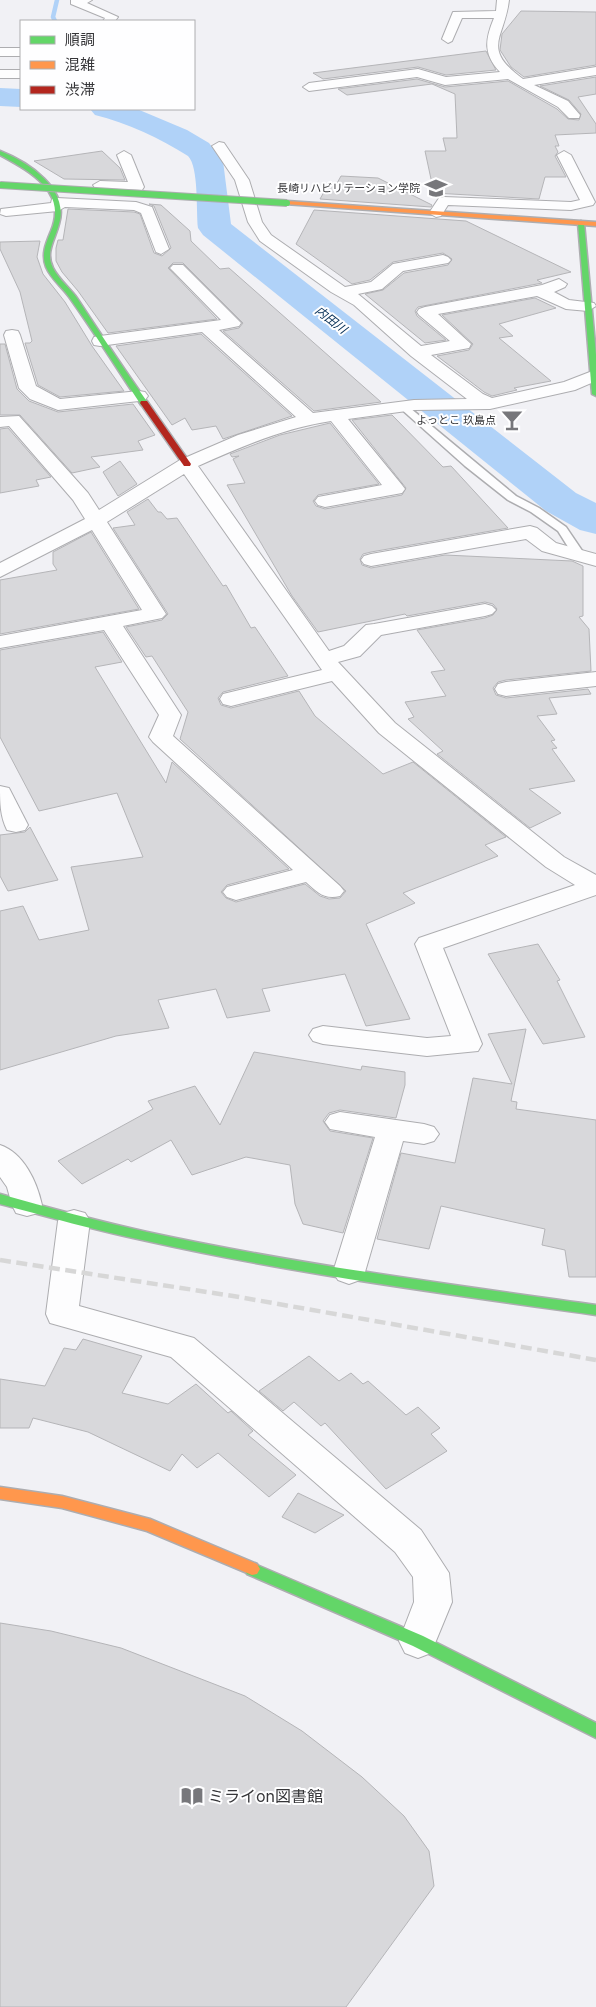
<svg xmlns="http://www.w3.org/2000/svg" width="596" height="2007" viewBox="0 0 596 2007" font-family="Inter,'Noto Sans JP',sans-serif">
	<rect width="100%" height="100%" fill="#f1f1f5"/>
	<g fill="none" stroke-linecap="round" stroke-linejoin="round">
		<g stroke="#b0d2f8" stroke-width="4.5">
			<path d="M 55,21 L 53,17 L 57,0"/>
			<path d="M 118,109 L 120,112"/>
		</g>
		<g fill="#b0d2f8" fill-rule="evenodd">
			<path d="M 0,88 L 21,89 L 21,107 L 0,106 Z"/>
			<path d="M 90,109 L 137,109 L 187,130 L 209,143 L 223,161 L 231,224 L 576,493 L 596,503 L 596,534 L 580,530 L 546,511 L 203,235 L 198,228 C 196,211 199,167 188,156 C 160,138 127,123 95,115 Z"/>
		</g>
	</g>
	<g fill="#d8d8db" stroke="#b5b5b8">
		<path d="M 521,11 L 596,12 L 596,65 L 524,77 L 511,67 L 500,50 L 502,34 Z"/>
		<path d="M 486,51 L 496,70 L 446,75 L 418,67 L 323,79 L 313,73 Z"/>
		<path d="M 596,77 L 596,94 L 578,97 L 596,124 L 596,133 L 555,135 L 559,146 L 555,146 L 558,152 L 555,156 L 566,177 L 545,177 L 539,199 L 434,193 L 425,151 L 446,151 L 443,138 L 457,138 L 455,94 L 432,84 L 347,95 L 338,89 L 417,79 L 445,87 L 508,81 L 557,109 L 568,119 L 579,120 L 581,114 L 569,100 L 540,86 Z"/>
		<path d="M 102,151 L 120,168 L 125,180 L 64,179 L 34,161 Z"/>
		<path d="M 341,176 L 378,178 L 432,205 L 431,207 L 320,199 L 328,185 L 336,185 Z"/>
		<path d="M 149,204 L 161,205 L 190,231 L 191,241 L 220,269 L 229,268 L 381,402 L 314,411 L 223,331 L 239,328 L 243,323 L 183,263 L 173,263 L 168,268 L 217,319 L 108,333 L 78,291 L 62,272 L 56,261 L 56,248 L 58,240 L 63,240 L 68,209 L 134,212 L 140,214 L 154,253 L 162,256 L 171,248 L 154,206 Z"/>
		<path d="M 314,210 L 466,221 L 571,272 L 537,280 L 542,283 L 418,307 L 415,311 L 417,316 L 446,340 L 425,343 L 365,294 L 383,290 L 404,273 L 448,265 L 452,259 L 443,253 L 393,262 L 370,280 L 352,284 L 296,244 Z"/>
		<path d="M 40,241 L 37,257 L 43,274 L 65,302 L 92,346 L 124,391 L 60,397 L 38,385 L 25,343 L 30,343 L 32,341 L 20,292 L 0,249 L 0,242 Z"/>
		<path d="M 535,298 L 556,308 L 499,324 L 513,336 L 499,338 L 551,381 L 514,388 L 517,390 L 492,396 L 484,392 L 437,356 L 469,350 L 473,344 L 442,315 Z"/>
		<path d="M 201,334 L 292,416 L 223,439 L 216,426 L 192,430 L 185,418 L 172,425 L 116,346 Z"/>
		<path d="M 0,344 L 5,344 L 17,389 L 29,401 L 58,412 L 133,404 L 155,435 L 138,441 L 143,450 L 91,457 L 100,467 L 72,473 L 20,415 L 0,415 Z"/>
		<path d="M 392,415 L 443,467 L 451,466 L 508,528 L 371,552 L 363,554 L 360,559 L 362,565 L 371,568 L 445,555 L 572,561 L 583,566 L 583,616 L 579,617 L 589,629 L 591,671 L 506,680 L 498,682 L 493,688 L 496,695 L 506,698 L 588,689 L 591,694 L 549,698 L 557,714 L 537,716 L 555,740 L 551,741 L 557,748 L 552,749 L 575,781 L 529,789 L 561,813 L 530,828 L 437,754 L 443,751 L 408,719 L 414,717 L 405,702 L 446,696 L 431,672 L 445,670 L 417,630 L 485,618 L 493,615 L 497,609 L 493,604 L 485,602 L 407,616 L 405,614 L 318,632 L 292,596 L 227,485 L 245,483 L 233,459 L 239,456 L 232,457 L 230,454 L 280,435 L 330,423 L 379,484 L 318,495 L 313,501 L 316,506 L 325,509 L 402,495 L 406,488 L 352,420 Z"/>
		<path d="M 8,428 L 51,477 L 36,480 L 39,486 L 0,493 L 0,429 Z"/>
		<path d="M 120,461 L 137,484 L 118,496 L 103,472 Z"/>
		<path d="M 148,499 L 158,512 L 161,512 L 167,519 L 177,518 L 223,586 L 226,585 L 251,628 L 255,627 L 288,676 L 223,692 L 218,698 L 221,705 L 231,708 L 299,691 L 315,716 L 383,774 L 413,762 L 506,837 L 485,845 L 498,856 L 403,893 L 415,903 L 366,924 L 410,1019 L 366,1026 L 345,974 L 262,989 L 270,1011 L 227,1018 L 216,989 L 158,1000 L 169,1028 L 116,1036 L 0,1070 L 0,911 L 23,906 L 39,940 L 89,930 L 71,867 L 143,857 L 117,793 L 39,811 L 0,737 L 0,650 L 103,632 L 122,662 L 95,667 L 166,783 L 172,762 L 289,869 L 227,885 L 221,892 L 226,898 L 236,902 L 305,884 L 320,896 L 329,899 L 340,898 L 346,891 L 180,739 L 188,712 L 152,656 L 146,657 L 126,627 L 162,620 L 168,614 L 113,528 L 135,525 L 127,512 Z"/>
		<path d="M 91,532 L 139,609 L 0,634 L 0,580 L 57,570 L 53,564 L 53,552 Z"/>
		<path d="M 30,827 L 58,880 L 8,891 L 0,876 L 0,835 L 25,832 Z"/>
		<path d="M 538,944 L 560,980 L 557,981 L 585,1037 L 543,1044 L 488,954 Z"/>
		<path d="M 526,1029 L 511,1101 L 517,1102 L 516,1109 L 596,1120 L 596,1277 L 569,1277 L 565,1250 L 542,1245 L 545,1229 L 441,1206 L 429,1249 L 377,1239 L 401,1153 L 455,1163 L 473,1078 L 512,1084 L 488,1034 Z"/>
		<path d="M 254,1052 L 361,1070 L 362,1066 L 405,1072 L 405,1085 L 396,1118 L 340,1110 L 329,1113 L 323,1121 L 330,1131 L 373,1138 L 343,1233 L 303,1224 L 295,1204 L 290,1165 L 246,1157 L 192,1175 L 171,1140 L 131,1162 L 128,1159 L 82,1184 L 58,1161 L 153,1109 L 148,1101 L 195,1086 L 220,1125 Z"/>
		<path d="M 83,1339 L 142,1356 L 122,1393 L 168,1404 L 196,1384 L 228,1413 L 231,1411 L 253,1431 L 248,1435 L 296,1475 L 269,1497 L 218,1453 L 197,1468 L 182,1454 L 170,1471 L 88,1432 L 33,1418 L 29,1428 L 0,1428 L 0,1379 L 45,1386 L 64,1348 L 76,1350 Z"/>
		<path d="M 309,1356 L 339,1381 L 351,1373 L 363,1384 L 368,1381 L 406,1415 L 418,1407 L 440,1428 L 431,1434 L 447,1451 L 386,1489 L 325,1423 L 321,1426 L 294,1402 L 283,1411 L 259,1391 Z"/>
		<path d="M 298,1493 L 344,1515 L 315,1533 L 282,1517 Z"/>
		<path d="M 0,1623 L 51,1631 L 121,1648 L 245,1696 L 302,1731 L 362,1777 L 404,1816 L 429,1851 L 434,1886 L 346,2007 L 0,2007 Z"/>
	</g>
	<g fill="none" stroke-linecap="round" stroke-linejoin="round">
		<g stroke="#adadb0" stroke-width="3">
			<path id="lane" d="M 404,403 L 516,496 L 539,508 L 566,527 L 585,555 L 583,558 L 575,558 L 558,531 L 531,512 L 508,500 L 465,466 L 400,408 L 400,404 Z"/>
		</g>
		<g stroke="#adadb0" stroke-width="2">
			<g id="street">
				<path d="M 71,0 L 92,0 L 87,3 L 118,17 L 115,21 L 103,21 L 105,18 L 71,4 Z"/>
				<path d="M 497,0 L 509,0 C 505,38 480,48 523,79 L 596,67 L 596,75 L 534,85 L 568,101 L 580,115 L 579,118 L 569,118 L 558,107 L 508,79 L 445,85 L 417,77 L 309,91 L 303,87 L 309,83 L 418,69 L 446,77 L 500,72 C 483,54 485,40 494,18 L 462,18 L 452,41 L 448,43 L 442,39 L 453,12 L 496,11 Z"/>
				<rect x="0" y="48" width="21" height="8"/>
				<rect x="0" y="70" width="21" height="8"/>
				<path d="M 219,142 L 224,143 L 249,180 L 262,222 L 271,235 L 345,287 L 371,282 L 393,264 L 443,255 L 448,257 L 451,260 L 448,263 L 403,271 L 382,289 L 358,294 L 421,346 L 450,341 L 419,315 L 417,312 L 419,309 L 425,307 L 542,285 L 559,279 L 567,284 L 565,287 L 554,292 L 569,300 L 594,303 L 596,306 L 588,311 L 566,309 L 537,296 L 438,314 L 471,344 L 469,348 L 431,355 L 483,394 L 492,398 L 564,382 L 595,370 L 596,381 L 575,390 L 490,409 L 414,410 L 348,419 L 402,485 L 405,489 L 402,493 L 325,507 L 318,505 L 315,501 L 318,497 L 382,485 L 331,421 C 284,428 241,447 198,466 L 329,651 L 344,646 L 366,625 L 374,624 L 485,604 L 492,606 L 496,610 L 492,614 L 485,616 L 381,635 L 360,656 L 338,662 L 395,723 L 564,857 L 596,875 L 596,895 L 443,948 L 482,1044 L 478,1051 L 427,1056 L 323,1044 L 313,1041 L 309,1035 L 313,1029 L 323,1026 L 427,1038 L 451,1036 L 415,944 L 419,938 L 575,885 L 546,867 L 379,733 L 332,681 L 231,706 L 223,704 L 220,699 L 223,694 L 322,670 L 184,474 L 107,522 L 166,614 L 162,618 L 123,626 L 181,715 L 173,736 L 340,886 L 344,891 L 340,896 C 324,900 317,892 306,882 L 236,900 L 227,897 L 223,892 L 227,887 L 293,870 L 153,742 L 149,737 L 159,715 L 104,630 L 0,648 L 0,636 L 142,610 L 92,530 L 0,577 L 0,563 L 85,519 L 73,500 L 9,426 L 0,427 L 0,417 L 19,416 L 88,493 L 99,510 L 180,460 L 238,435 L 296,417 L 202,332 L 100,346 L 94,345 L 92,341 L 94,337 L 100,336 L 221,320 L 173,271 L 170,268 L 173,265 L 183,265 L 241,323 L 239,326 L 219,330 L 313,413 L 414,400 L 467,399 L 411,356 L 354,305 L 331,292 L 260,241 L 248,222 L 235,180 L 212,146 Z"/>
				<path d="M 124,151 L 131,155 L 144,187 L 142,190 L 95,188 L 93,185 L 100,181 L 128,182 L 117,155 Z"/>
				<path d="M 564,151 L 571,155 L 595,202 L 593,205 L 571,210 L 448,205 L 441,216 L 436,217 L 429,213 L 439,198 L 444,197 L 571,202 L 580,200 L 557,155 Z"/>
				<path d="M 57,198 L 136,202 L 152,207 L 169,249 L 161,254 L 156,252 L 141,213 L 134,210 L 65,207 L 58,211 L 6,216 L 0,214 L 1,209 L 51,203 L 52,199 Z"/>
				<path d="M 12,330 L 18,331 L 20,335 L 36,386 L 60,399 L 139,391 L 145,392 L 148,396 L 145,400 L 139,401 L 58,410 L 30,399 L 19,388 L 4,335 L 6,331 Z"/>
				<path d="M 530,526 L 537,528 L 556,543 L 596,554 L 596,566 L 542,551 L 526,539 L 371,566 L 364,564 L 361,560 L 364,556 L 371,554 Z"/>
				<path d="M 596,672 L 596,686 L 506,696 L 498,694 L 495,689 L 498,684 L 506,682 Z"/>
				<path d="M 0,786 L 9,788 L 28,825 L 25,830 L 16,832 L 7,830 C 0,816 0,802 0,786 Z"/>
				<path d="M 340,1112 L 424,1124 L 434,1127 L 439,1134 L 434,1141 L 424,1144 L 403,1141 L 365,1272 L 360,1280 L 349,1284 L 338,1280 L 333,1272 L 375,1137 L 330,1129 L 325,1122 L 330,1115 Z"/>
				<path d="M 0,1145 C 24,1153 37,1182 42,1205 L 38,1213 L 27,1216 L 16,1213 L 12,1205 L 7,1187 L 0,1177 Z"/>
				<path d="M 74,1210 L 85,1213 L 90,1221 L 79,1306 L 194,1338 L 421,1530 L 449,1573 L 452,1602 L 431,1653 L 418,1658 L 405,1653 L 399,1641 L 414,1602 L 413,1577 L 395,1552 L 171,1357 L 50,1323 L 46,1314 L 58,1221 L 63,1213 Z"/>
			</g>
		</g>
		<g stroke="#adadb0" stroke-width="3">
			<g id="fast">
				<path d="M 0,151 C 28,162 70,189 59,224 C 55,240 45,252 53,268 C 59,280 70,288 77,298 C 100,333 123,368 148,403 L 147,405 L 141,405 C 117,369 94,332 69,297 C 62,287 51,279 46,267 C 41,254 46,243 51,231 C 68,191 29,171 0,155 Z"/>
				<path d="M 581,221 L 584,223 L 596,355 L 596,396 L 592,394 L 578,223 Z"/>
				<path d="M 0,1194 C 49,1208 98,1221 147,1232 C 295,1264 446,1284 596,1305 L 596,1315 C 446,1294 295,1274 147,1241 C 97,1231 49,1217 0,1204 Z"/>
				<path d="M 252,1563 L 423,1636 L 596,1723 L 596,1738 L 413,1646 L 247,1574 L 244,1569 L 247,1564 Z"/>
			</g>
		</g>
		<g stroke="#adadb0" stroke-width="3">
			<g id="slow">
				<path d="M 287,201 L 596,222 L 596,226 L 285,204 L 284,203 Z"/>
				<path d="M 0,1487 L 62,1496 L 150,1519 L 257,1564 L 260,1569 L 257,1574 L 252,1575 L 147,1531 L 62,1508 L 0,1499 Z"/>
			</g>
		</g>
		<g stroke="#adadb0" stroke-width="3">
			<path id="jam" d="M 141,401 L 147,401 L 191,464 L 190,466 L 184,466 L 140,403 Z"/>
		</g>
		<use href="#lane" fill="#fdfdfe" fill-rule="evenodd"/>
		<use href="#street" fill="#fdfdfe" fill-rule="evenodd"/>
		<use href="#fast" fill="#63d668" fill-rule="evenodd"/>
		<use href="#slow" fill="#ff974d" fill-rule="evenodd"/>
		<use href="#jam" fill="#b3261e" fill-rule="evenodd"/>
		<path stroke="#d7d7d7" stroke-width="4.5" stroke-dasharray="11 5.5" stroke-linecap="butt" d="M 0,1260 L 233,1296 L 596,1360"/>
		<g stroke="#adadb0" stroke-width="8" stroke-linecap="butt">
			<path id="fast-bridge" d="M 0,185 L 287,203"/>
		</g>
		<use href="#fast-bridge" stroke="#63d668" stroke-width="6"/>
	</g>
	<defs>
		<g id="university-bare" transform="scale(1.725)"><path d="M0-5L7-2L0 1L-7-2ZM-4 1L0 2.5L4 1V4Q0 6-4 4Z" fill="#77777b" stroke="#fefeff" stroke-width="2.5" paint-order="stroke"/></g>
		<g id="bar-bare" transform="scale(1.725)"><path d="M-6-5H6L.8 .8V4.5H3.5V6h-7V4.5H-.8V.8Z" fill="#77777b" stroke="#fefeff" stroke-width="2.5" paint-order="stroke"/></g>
		<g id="library-bare" transform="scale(1.725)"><path d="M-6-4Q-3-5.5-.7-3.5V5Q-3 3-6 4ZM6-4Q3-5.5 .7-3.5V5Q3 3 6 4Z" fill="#77777b" stroke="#fefeff" stroke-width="2.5" paint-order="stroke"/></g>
	</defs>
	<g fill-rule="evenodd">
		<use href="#university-bare" x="436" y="188"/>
		<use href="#bar-bare" x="512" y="420"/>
		<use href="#library-bare" x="192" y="1796"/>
	</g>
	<g text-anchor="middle" stroke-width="4" stroke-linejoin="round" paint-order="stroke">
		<g font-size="11" fill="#363639" stroke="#fefeff" text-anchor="end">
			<text x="420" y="192">長崎リハビリテーション学院</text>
			<text x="496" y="424">よっとこ 玖島点</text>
		</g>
		<g font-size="12" font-style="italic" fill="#002b53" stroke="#fefeff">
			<text transform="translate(331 320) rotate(38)" y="4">内田川</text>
		</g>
		<g font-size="16" fill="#363639" stroke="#fefeff" text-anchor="start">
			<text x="208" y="1802">ミライon図書館</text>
		</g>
	</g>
	<rect x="20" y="20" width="175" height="90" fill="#fefeff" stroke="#aeaeb0"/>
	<rect x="30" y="36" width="25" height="8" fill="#63d668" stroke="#aeaeb0"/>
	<text x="65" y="45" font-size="15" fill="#363639">順調</text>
	<rect x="30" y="61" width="25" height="8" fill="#ff974d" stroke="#aeaeb0"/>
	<text x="65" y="70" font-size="15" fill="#363639">混雑</text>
	<rect x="30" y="86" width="25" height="8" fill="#b3261e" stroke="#aeaeb0"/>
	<text x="65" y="95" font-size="15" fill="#363639">渋滞</text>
</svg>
